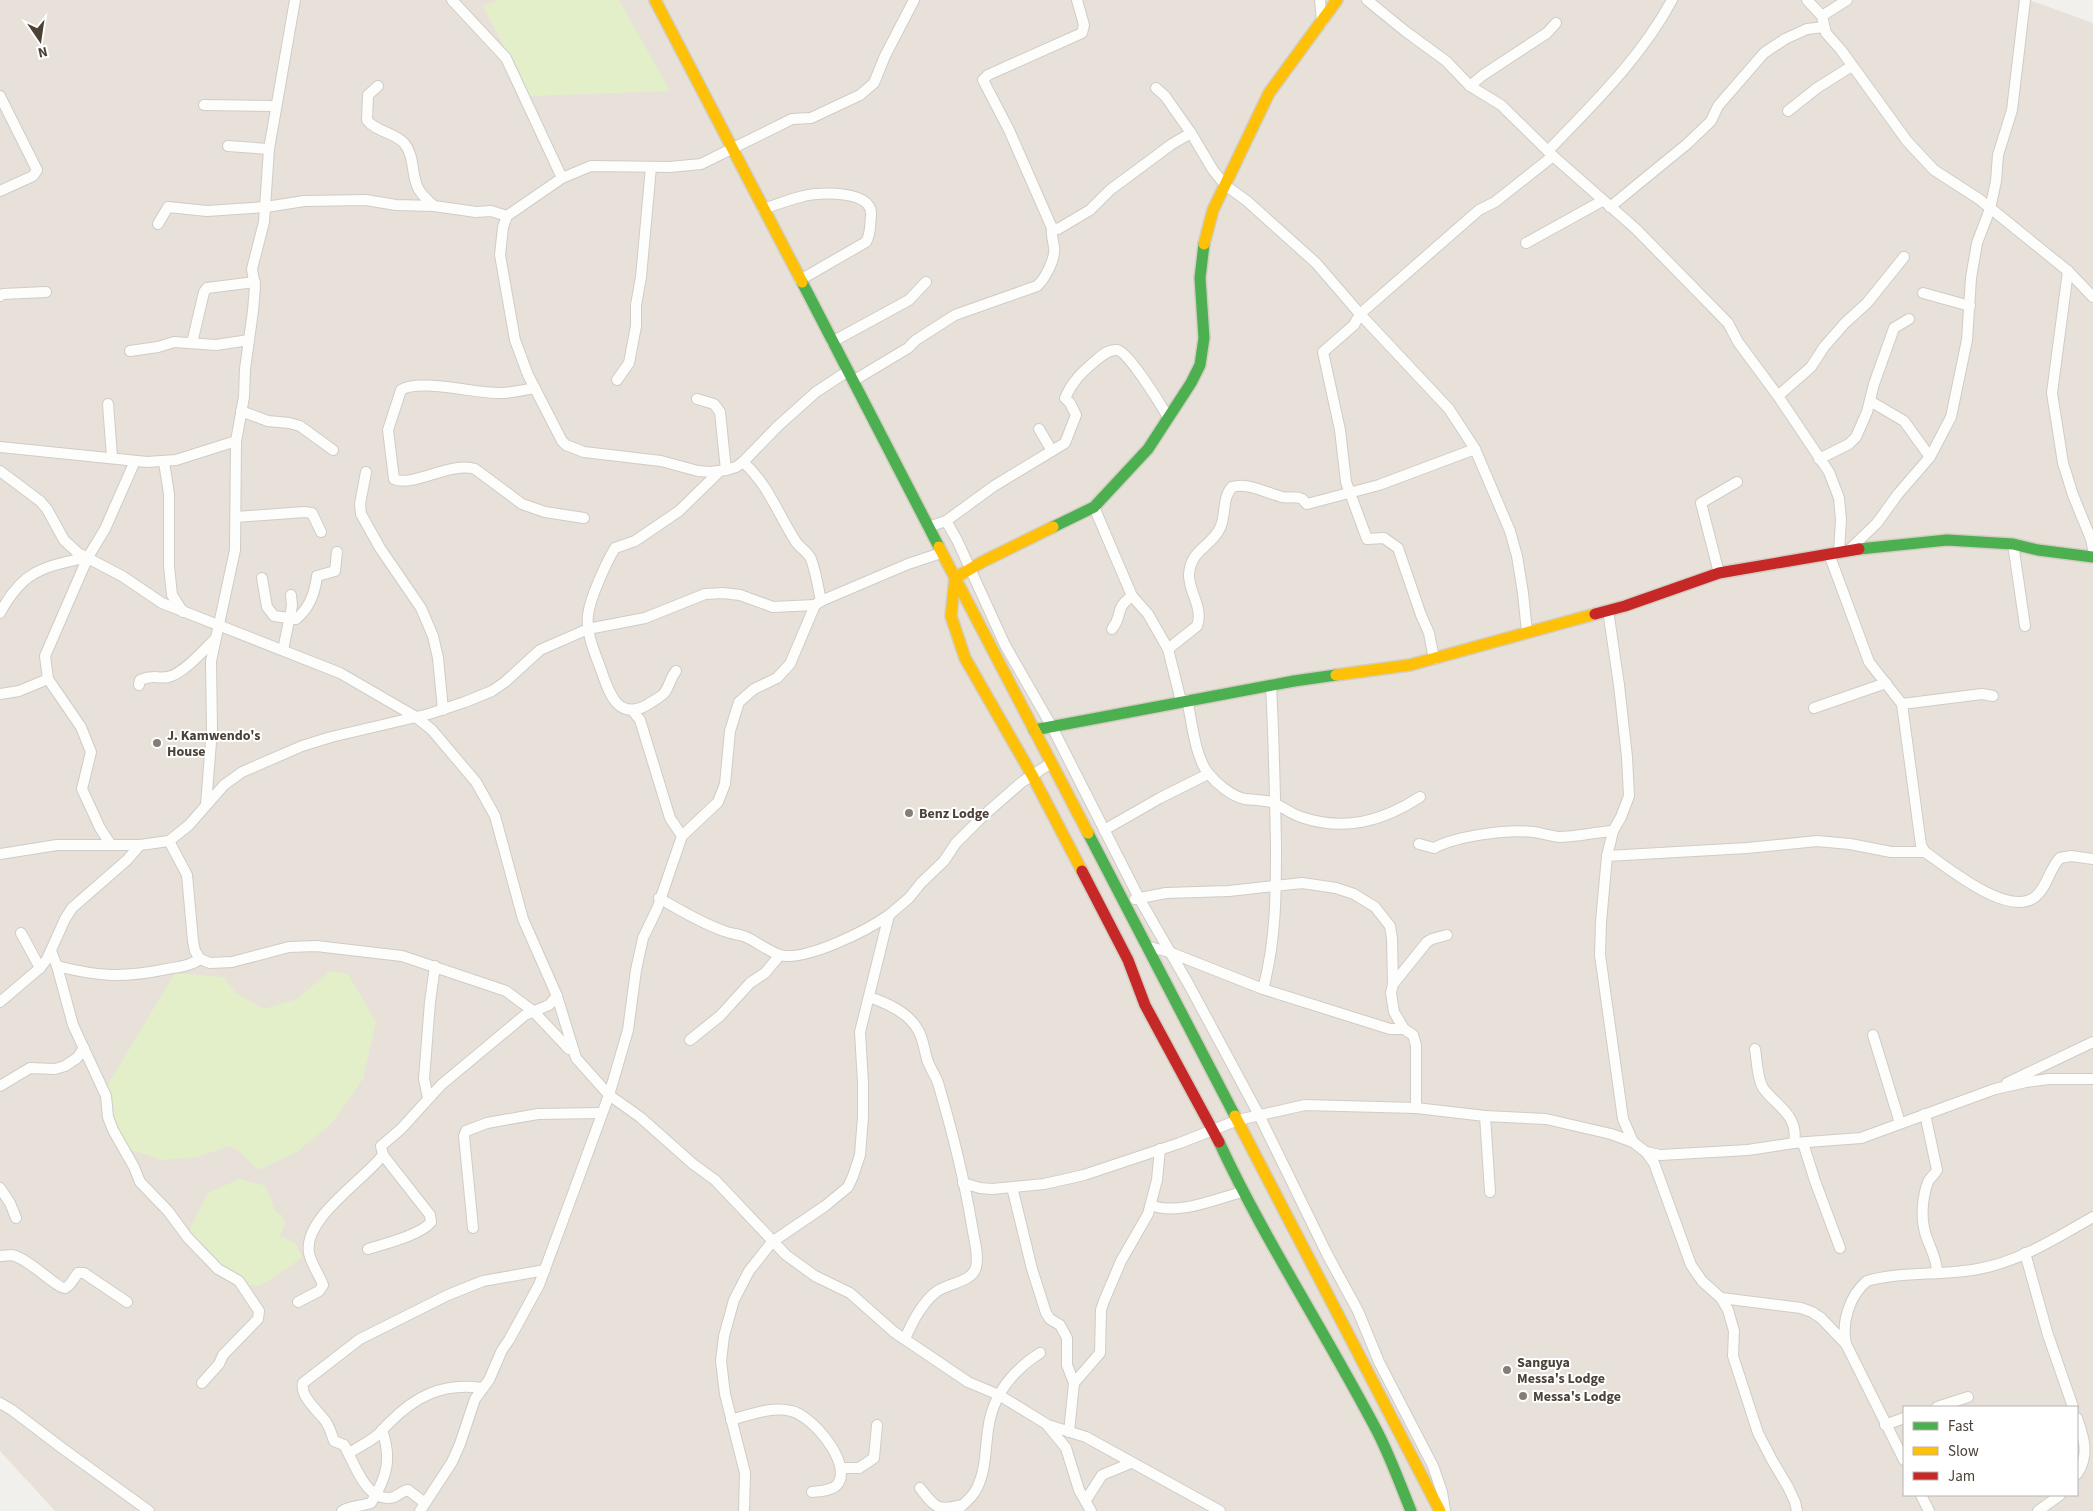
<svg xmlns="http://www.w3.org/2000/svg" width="2093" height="1511" viewBox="0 0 2093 1511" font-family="'Source Sans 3',sans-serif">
	<rect width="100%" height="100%" fill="#f2f0ec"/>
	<path fill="#e7e1d9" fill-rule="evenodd" d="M 0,0 L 2029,0 L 2093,23 L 2093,1511 L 55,1511 L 0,1451 ZM 1904,1407 L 2077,1407 L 2077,1495 L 1904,1495 Z"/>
	<g fill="#e3efc9">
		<path d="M 499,0 L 619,0 L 670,91 L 530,96 L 483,6 Z"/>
		<path d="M 330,971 L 348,974 L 376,1022 L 363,1079 L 332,1123 L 297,1152 L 258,1170 L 240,1152 L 230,1146 L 197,1157 L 163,1160 L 127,1149 L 113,1125 L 107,1086 L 175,973 L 223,977 L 237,994 L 264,1009 L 297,999 Z"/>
		<path d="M 239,1179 L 266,1186 L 275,1211 L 282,1215 L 285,1223 L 280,1236 L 296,1244 L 302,1257 C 293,1264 266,1284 257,1286 C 237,1288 201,1247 188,1233 L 208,1193 Z"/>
	</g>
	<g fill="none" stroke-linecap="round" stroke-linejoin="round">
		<g stroke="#cfccc7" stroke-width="12">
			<g id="street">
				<path d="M 452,0 L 506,58 L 562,178"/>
				<path d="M 1077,0 L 1084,25 L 1082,33 L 988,75 L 983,80 L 1009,130 L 1052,228 L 1058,229 L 1090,210 L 1110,190 L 1172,144 L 1191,133"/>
				<path d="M 1320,0 L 1322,22"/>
				<path d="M 1367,0 L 1405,31 L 1446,61 L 1470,86 L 1501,105 L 1553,156 L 1636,229 L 1728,323 L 1738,342 L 1778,396 L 1829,472 L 1839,498 L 1841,520 L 1839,552"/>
				<path d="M 1807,0 L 1822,16 L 1826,33 L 1841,50 L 1907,141 L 1934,170 L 1979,199 L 2068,271 L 2093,297"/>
				<path d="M 1822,16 L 1847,0"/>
				<path d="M 378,86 L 368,95 L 367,120 C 376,132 394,132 404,143 C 415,156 411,174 418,188 C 421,195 428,200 434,206"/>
				<path d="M 1470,86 L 1483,75 L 1547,33 L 1556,23"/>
				<path d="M 1156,88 L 1165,96 L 1191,133 L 1213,170 L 1225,185 L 1247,201 L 1316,263 L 1360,314 L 1449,409 L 1475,449 L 1510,531 L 1517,556 L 1523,593 L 1527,632"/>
				<path d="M 0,96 L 37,170 L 33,176 L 0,191"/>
				<path d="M 204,105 L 276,106"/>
				<path d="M 1788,111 L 1817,88 L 1852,66"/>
				<path d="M 228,146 L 269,149"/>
				<path d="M 1548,151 C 1593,104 1641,58 1672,0"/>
				<path d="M 1610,207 L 1687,144 L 1711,121 L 1718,106 L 1764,53 L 1785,39 L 1807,29 L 1824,27"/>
				<path d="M 763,209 C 776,205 790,199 804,196 C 820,192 873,190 871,215 C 870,224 871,234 866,242 L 800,280"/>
				<path d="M 158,224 L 168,207 L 207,211 L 266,207 L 304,201 L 366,200 L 396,205 L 434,206 L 476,212 L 491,211 L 507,216"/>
				<path d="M 1526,243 L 1602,201"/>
				<path d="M 2068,271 L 2052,393 L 2063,463 L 2073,495 L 2091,539 L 2093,549"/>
				<path d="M 1923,293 L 1970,306"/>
				<path d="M 0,296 L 3,294 L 46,292"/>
				<path d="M 832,342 L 909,300 L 926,282"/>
				<path d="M 192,343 L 204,292 L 207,288 L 255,282"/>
				<path d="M 130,351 L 158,347 L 174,342 L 216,345 L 249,340"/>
				<path d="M 848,371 L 816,392 L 778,426 L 743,462 L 736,467 L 726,470 L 711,472 L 698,471 L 661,461 L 584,452 L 566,445 L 562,441 L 528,375 L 515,340 L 500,255 L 503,227 L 507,216 L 562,178 L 591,166 L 670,167 L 701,164 L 792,119 L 811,118 L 860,95 L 874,83 L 885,56 L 914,0"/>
				<path d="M 617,380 L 629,363 L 636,326 L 636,305 L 641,277 L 651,167"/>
				<path d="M 853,381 L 908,348 L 916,340 L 955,315 L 1037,286 C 1045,279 1056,258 1054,247 C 1053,240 1051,235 1052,228"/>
				<path d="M 535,388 C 524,390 512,393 501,393 C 477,394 419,378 401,390 L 388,430 L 394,479 C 412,488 451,461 475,469 L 522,504 L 545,512 L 584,518"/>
				<path d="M 1778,396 L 1811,367 L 1824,347 L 1845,323 L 1867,303 L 1904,257"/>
				<path d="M 697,399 L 714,404 L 720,412 L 726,470"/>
				<path d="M 1870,401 L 1904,421 L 1930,457"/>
				<path d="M 108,404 L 112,457"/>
				<path d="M 241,411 L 268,421 L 289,423 L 300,426 L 333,450"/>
				<path d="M 1039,429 L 1052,451"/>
				<path d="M 0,447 L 147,462 L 176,460 L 236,441"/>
				<path d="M 1819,459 L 1849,444 L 1856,437 L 1867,412 L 1874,384 L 1894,328 L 1909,319"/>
				<path d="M 164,462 L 169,494 L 169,566 L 172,595 L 183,612"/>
				<path d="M 743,462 C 768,484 778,514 796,542 C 800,548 808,552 811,559 C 816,572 818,587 821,601"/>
				<path d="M 0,471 L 40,501 L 47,509 L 64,540 L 78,553 L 122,576 L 162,603 L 340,673 L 416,717 L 432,730 L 476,782 L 495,816 L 523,919 L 557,996 L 576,1058 L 609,1095 L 640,1117 L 693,1164 L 715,1180 L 786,1255 L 815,1276 L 850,1293 L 894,1332 L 968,1382 L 999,1395 L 1048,1425 L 1086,1437 L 1220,1511"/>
				<path d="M 366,472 L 360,504 L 361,514 L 380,548 L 421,608 L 433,636 L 438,658 L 443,710"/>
				<path d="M 1094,507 L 1132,596 L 1148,614 L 1168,649 L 1181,701"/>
				<path d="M 236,517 L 304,512 L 312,513 L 321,532"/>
				<path d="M 946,521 L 957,540 L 1005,645 L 1052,727 L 1139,898 L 1189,985 L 1259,1115 L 1327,1254 L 1358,1311 L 1379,1362 L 1433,1466 L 1442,1492 L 1445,1510"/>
				<path d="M 928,527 L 946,521 L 994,486 L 1065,443 L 1076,415 L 1070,403 L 1065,398 C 1072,382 1081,373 1094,362 C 1100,357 1108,349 1117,350 C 1128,351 1161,405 1168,417"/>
				<path d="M 2013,544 L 2025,626"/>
				<path d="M 1849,550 L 1877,523 L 1898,494 L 1930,457 L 1951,417 L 1967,340 L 1971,278 L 1977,243 L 1990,209 L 1996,181 L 1998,155 L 2012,110 L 2025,0"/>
				<path d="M 1829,554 L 1869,662 L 1902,704 L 1921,845 L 1925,852 C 1947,867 2008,918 2035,897 C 2047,888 2049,869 2060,858 L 2071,856 L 2093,859"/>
				<path d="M 1719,573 L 1701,503 L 1737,482"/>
				<path d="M 262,578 L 267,607 L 274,616 L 296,619 C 310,608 315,593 317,576 L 335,571 L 337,552"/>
				<path d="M 1608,610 L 1619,685 L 1627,757 L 1629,796 L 1621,817 L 1613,831 L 1607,856 L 1601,922 L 1600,955 L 1623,1119 L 1633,1142 L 1646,1152 L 1660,1155 L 1748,1150 L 1794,1143 L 1861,1138 L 1995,1089 L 2026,1082 L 2049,1079 L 2093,1079"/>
				<path d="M 0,613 C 23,570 43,567 88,557"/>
				<path d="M 1112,629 C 1124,614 1113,610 1132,596"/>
				<path d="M 1168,649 L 1197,626 C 1204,608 1188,591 1189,574 C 1191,550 1209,548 1219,530 C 1227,517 1221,499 1232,487 C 1247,482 1267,493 1282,497 C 1289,499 1295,495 1302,499 C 1304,500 1305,503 1307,504 L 1379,485 L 1475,449"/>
				<path d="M 283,650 L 292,606 L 291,595"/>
				<path d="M 1434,659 L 1429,633 L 1421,615 L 1398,548 L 1384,538 L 1367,539 L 1346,482 L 1340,430 L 1323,352 L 1354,325 L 1360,314 L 1479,210 L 1495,202 L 1553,156"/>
				<path d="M 676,671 C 670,678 670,685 665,692 C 662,697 652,701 647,705 C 616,722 608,689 600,667 C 594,651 586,633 588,615 C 590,598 606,563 615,548 L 635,541 L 679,511 L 720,471"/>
				<path d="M 139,685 L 140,680 C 154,674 157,679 168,677 C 183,674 204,650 215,639"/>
				<path d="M 0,694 L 19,691 L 48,679"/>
				<path d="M 1187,700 C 1192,721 1195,757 1208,773 C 1216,783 1231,796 1245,799 C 1253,800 1262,800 1271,802 C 1282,806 1291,814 1301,817 C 1345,832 1383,821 1420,797"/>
				<path d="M 1902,704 L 1982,694 L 1993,696"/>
				<path d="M 1814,708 L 1886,683"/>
				<path d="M 632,710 L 640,720 L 670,818 L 682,836"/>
				<path d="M 206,805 L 212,729 L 211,661 L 235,550 L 236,441 L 244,397 L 245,369 L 253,311 L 255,287 L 252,269 L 264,222 L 269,149 L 295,0"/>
				<path d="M 1104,830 L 1160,798 L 1208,774"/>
				<path d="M 169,841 L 187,875 L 193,941 L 195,951 L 200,959 L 210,963 L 232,962 L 289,947 L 316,946 L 402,956 L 506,991 L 533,1011 L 569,1049"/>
				<path d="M 1419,844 L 1434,848 C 1457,836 1507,829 1533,832 C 1542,833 1550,836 1559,837 C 1577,837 1595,832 1613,831"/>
				<path d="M 111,845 L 100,828 L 82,789 L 91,752 L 81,727 L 48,679 L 45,656 L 88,557 L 105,529 L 135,461"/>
				<path d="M 0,854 L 57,845 L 140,845 L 169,841 L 189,825 L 224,785 L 242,772 L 302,746 L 331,737 L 429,714 L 465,702 L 492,691 L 505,682 L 540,650 L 588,629 L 645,618 L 705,594 L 723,593 L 740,595 L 773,607 L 815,605"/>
				<path d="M 1607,856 L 1747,848 L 1817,841 L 1850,844 L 1891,852 L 1925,852"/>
				<path d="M 659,898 C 680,910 701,923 724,931 C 731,934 739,934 746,937 C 757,942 768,951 780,955 C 805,962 868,930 889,915"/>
				<path d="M 1135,899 L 1166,893 L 1229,891 L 1302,883 L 1336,888 L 1354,894 L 1375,907 L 1390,926 L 1392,938 L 1393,984 L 1391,993 L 1394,1012 L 1404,1029 L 1413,1035 L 1416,1045 L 1416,1108"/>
				<path d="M 21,933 L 40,968"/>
				<path d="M 1146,946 L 1169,952 L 1263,989 L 1390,1029 L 1404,1029"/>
				<path d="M 51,951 L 57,966 L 73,1025 L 106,1096 L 108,1117 L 113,1130 L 134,1167 L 140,1182 L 168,1211 L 188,1238 L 218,1269 L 239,1281 L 259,1311 L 258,1319 L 223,1355 L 219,1364 L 202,1383"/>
				<path d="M 57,966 C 100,977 123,978 167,969 C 178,967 191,966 200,959"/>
				<path d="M 1394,983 L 1427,942 L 1432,939 L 1447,935"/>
				<path d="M 1263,989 C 1276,941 1276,895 1276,846 C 1275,792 1274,739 1271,686"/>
				<path d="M 869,997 C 887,1003 908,1012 918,1030 C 923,1038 924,1049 927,1059 C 929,1067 935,1074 938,1083 C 952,1130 964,1178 972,1226 C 974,1239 979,1255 976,1267 C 973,1282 948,1283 936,1292 C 921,1304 912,1322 905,1339"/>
				<path d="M 0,1002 L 40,968 L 47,959 L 65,919 L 72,908 L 127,860 L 140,845"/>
				<path d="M 1873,1035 L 1900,1123"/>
				<path d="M 690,1040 L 720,1016 L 750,983 L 765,973 L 780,955"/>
				<path d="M 1755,1049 C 1757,1060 1757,1078 1763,1088 C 1777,1107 1799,1115 1794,1143"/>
				<path d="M 2007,1083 L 2093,1042"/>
				<path d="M 0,1086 L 30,1068 L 55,1069 L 65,1066 L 77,1058 L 84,1048"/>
				<path d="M 428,1098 L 424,1079 L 430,1002 L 435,966"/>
				<path d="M 1925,1114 L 1937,1170 C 1935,1175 1930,1177 1928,1182 C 1923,1195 1921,1214 1924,1228 C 1927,1244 1937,1256 1937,1272"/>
				<path d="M 1485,1116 L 1490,1192"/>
				<path d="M 1803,1143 L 1815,1181 L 1840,1248"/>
				<path d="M 1646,1152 L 1654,1163 L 1691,1265 L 1702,1281 L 1721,1298 L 1801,1308 L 1812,1312 L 1821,1318 L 1846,1344 L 1904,1460"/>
				<path d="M 963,1183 L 980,1188 L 992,1189 L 1044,1184 L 1062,1180 L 1084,1175 L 1180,1143 L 1238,1120 L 1305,1105 L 1416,1108 L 1485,1116 L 1546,1119 L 1611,1134 L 1633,1142"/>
				<path d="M 1012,1187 L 1032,1269 L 1046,1313 L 1050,1319 L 1060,1325 L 1067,1338 L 1067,1365 L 1074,1383"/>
				<path d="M 0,1188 L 10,1203 L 16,1218"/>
				<path d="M 1151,1205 C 1177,1216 1216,1199 1242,1192"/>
				<path d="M 473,1228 L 464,1136 L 466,1131 L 487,1123 L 538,1114 L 601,1113"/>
				<path d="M 368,1249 C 384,1244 421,1235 431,1222 L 430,1215 L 383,1155 L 381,1146 L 401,1129 L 441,1085 L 525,1015 L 549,1005 L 557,996"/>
				<path d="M 2025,1253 L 2048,1335 L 2073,1407"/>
				<path d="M 0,1256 C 4,1256 8,1255 12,1255 C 28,1258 58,1289 65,1288 C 71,1286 74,1277 78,1273 L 84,1273 L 127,1302"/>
				<path d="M 1721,1298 L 1728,1310 L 1734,1331 L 1733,1356 L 1758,1433 L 1772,1460 L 1788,1487 L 1795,1502 L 1797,1511"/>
				<path d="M 298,1302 L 319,1291 L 323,1285 C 319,1274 311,1264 309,1253 C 303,1218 363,1181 383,1155"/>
				<path d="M 1846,1344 C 1841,1322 1850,1295 1867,1281 C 1902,1271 1941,1276 1978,1269 C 2019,1262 2058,1237 2093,1217"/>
				<path d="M 0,1403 L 12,1410 L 62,1448 L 149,1511"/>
				<path d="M 1937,1407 L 1968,1397"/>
				<path d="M 2077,1418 C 2084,1438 2090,1455 2077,1474"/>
				<path d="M 731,1420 C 749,1415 772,1406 791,1411 C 812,1415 854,1465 837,1485 C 831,1491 819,1491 812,1492"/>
				<path d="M 1885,1425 L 1904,1418"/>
				<path d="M 1048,1426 L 1066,1448 L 1079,1490 L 1091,1511"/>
				<path d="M 1069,1432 L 1074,1383 L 1100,1353 L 1101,1310 L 1104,1301 L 1121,1261 L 1148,1214 L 1157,1180 L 1160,1149"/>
				<path d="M 349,1453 C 357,1448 367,1443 375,1437 C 380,1433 384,1428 389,1423 C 416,1396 443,1382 482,1388"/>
				<path d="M 841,1468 L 859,1468 L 874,1458 L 877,1425"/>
				<path d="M 920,1488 C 936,1508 936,1511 962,1505"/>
				<path d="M 1921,1495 L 1929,1511"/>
				<path d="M 1086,1500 L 1102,1475 L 1131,1463"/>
				<path d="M 425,1503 L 408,1490 C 402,1491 399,1495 394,1497 C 366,1505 354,1461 344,1445 L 334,1441 C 331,1433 329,1424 323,1418 C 316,1409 300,1396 303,1383 L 360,1339 L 448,1295 L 483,1281 L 545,1270"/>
				<path d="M 342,1511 C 351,1506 361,1506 371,1503 C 387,1477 392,1459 382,1430"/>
				<path d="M 420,1511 L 452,1462 L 460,1444 L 475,1399 L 489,1380 L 502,1350 L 509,1340 L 539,1285 L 579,1177 L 609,1095 L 628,1030 L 636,970 L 643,938 L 657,909 L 682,836 L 718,802 L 725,784 L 730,731 L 739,702 L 754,689 L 777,678 L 790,664 L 815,605 L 821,601 L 908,564 L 941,553"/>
				<path d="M 744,1511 L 745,1473 L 725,1394 L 721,1361 L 724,1336 L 734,1300 L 749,1271 L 772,1242 L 825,1206 L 848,1187 L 853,1176 L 860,1155 L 863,1117 L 863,1083 L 860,1032 L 889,915 L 909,898 L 921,883 L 944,861 L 956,843 L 983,816 L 1022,782 L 1051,763"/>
				<path d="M 956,1511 C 964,1504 973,1497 977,1488 C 986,1470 985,1450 988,1430 C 992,1396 1012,1371 1040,1353"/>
				<path d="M 2038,1511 L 2060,1495"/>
			</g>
		</g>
		<g stroke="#d3cdc2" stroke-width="14">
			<g id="fast">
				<path d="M 802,282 L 939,547"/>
				<path d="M 1053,527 L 1094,507 L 1148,449 L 1191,383 L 1200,365 L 1204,338 L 1200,278 L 1204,244"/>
				<path d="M 1859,549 L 1947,540 L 2013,544 L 2038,550 L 2093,557"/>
				<path d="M 1034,730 L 1294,681 L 1336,675"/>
				<path d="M 1088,833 L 1235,1116"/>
				<path d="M 1219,1142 C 1265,1241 1326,1333 1377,1431 C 1390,1456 1400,1484 1411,1511"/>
			</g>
		</g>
		<g stroke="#d3cdc2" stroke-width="14">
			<g id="slow">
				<path d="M 655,0 L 802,282"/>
				<path d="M 1204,244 L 1213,210 L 1269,93 L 1337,0"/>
				<path d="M 1053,527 L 982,562 L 955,578 L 951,616 L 965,658 L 1032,775 L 1082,871"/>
				<path d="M 939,547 L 1088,833"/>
				<path d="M 1336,675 L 1410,665 L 1595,614"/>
				<path d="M 1235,1116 L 1440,1511"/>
			</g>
		</g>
		<g stroke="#d3cdc2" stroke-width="14">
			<g id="jam">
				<path d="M 1595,614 L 1625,606 L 1719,573 L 1859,549"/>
				<path d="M 1082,871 L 1128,960 L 1145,1005 L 1219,1142"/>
			</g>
		</g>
		<use href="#street" stroke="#fdfdfc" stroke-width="10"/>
		<use href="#fast" stroke="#4caf50" stroke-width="11"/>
		<use href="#slow" stroke="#ffc107" stroke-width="11"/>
		<use href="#jam" stroke="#c62828" stroke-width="11"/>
	</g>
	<g fill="#857e76" stroke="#fff" stroke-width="2">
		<circle cx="157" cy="743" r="5"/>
		<circle cx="909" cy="813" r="5"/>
		<circle cx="1507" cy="1370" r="5"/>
		<circle cx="1523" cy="1396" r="5"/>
	</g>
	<g text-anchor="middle" stroke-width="4" stroke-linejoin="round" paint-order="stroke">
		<g font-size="14" font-weight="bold" fill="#4b4136" stroke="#fff" text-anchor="start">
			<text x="167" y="740">J. Kamwendo's<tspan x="167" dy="16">House</tspan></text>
			<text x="919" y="818">Benz Lodge</text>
			<text x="1517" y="1367">Sanguya<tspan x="1517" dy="16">Messa's Lodge</tspan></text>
			<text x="1533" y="1401">Messa's Lodge</text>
		</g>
	</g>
	<rect x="1903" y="1406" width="175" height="90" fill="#ffffff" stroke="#b7b3af"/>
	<rect x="1913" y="1422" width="25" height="8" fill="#4caf50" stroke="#b7b3af"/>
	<text x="1948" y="1431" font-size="15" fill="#4b4136">Fast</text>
	<rect x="1913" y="1447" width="25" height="8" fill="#ffc107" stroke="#b7b3af"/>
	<text x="1948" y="1456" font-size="15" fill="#4b4136">Slow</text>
	<rect x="1913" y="1472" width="25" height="8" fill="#c62828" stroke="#b7b3af"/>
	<text x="1948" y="1481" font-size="15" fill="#4b4136">Jam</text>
	<g transform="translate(40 40) rotate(167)" stroke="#ffffff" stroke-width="4" paint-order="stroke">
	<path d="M0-4L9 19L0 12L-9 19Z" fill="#4b4136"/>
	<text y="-8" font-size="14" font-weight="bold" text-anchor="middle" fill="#4b4136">N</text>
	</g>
</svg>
